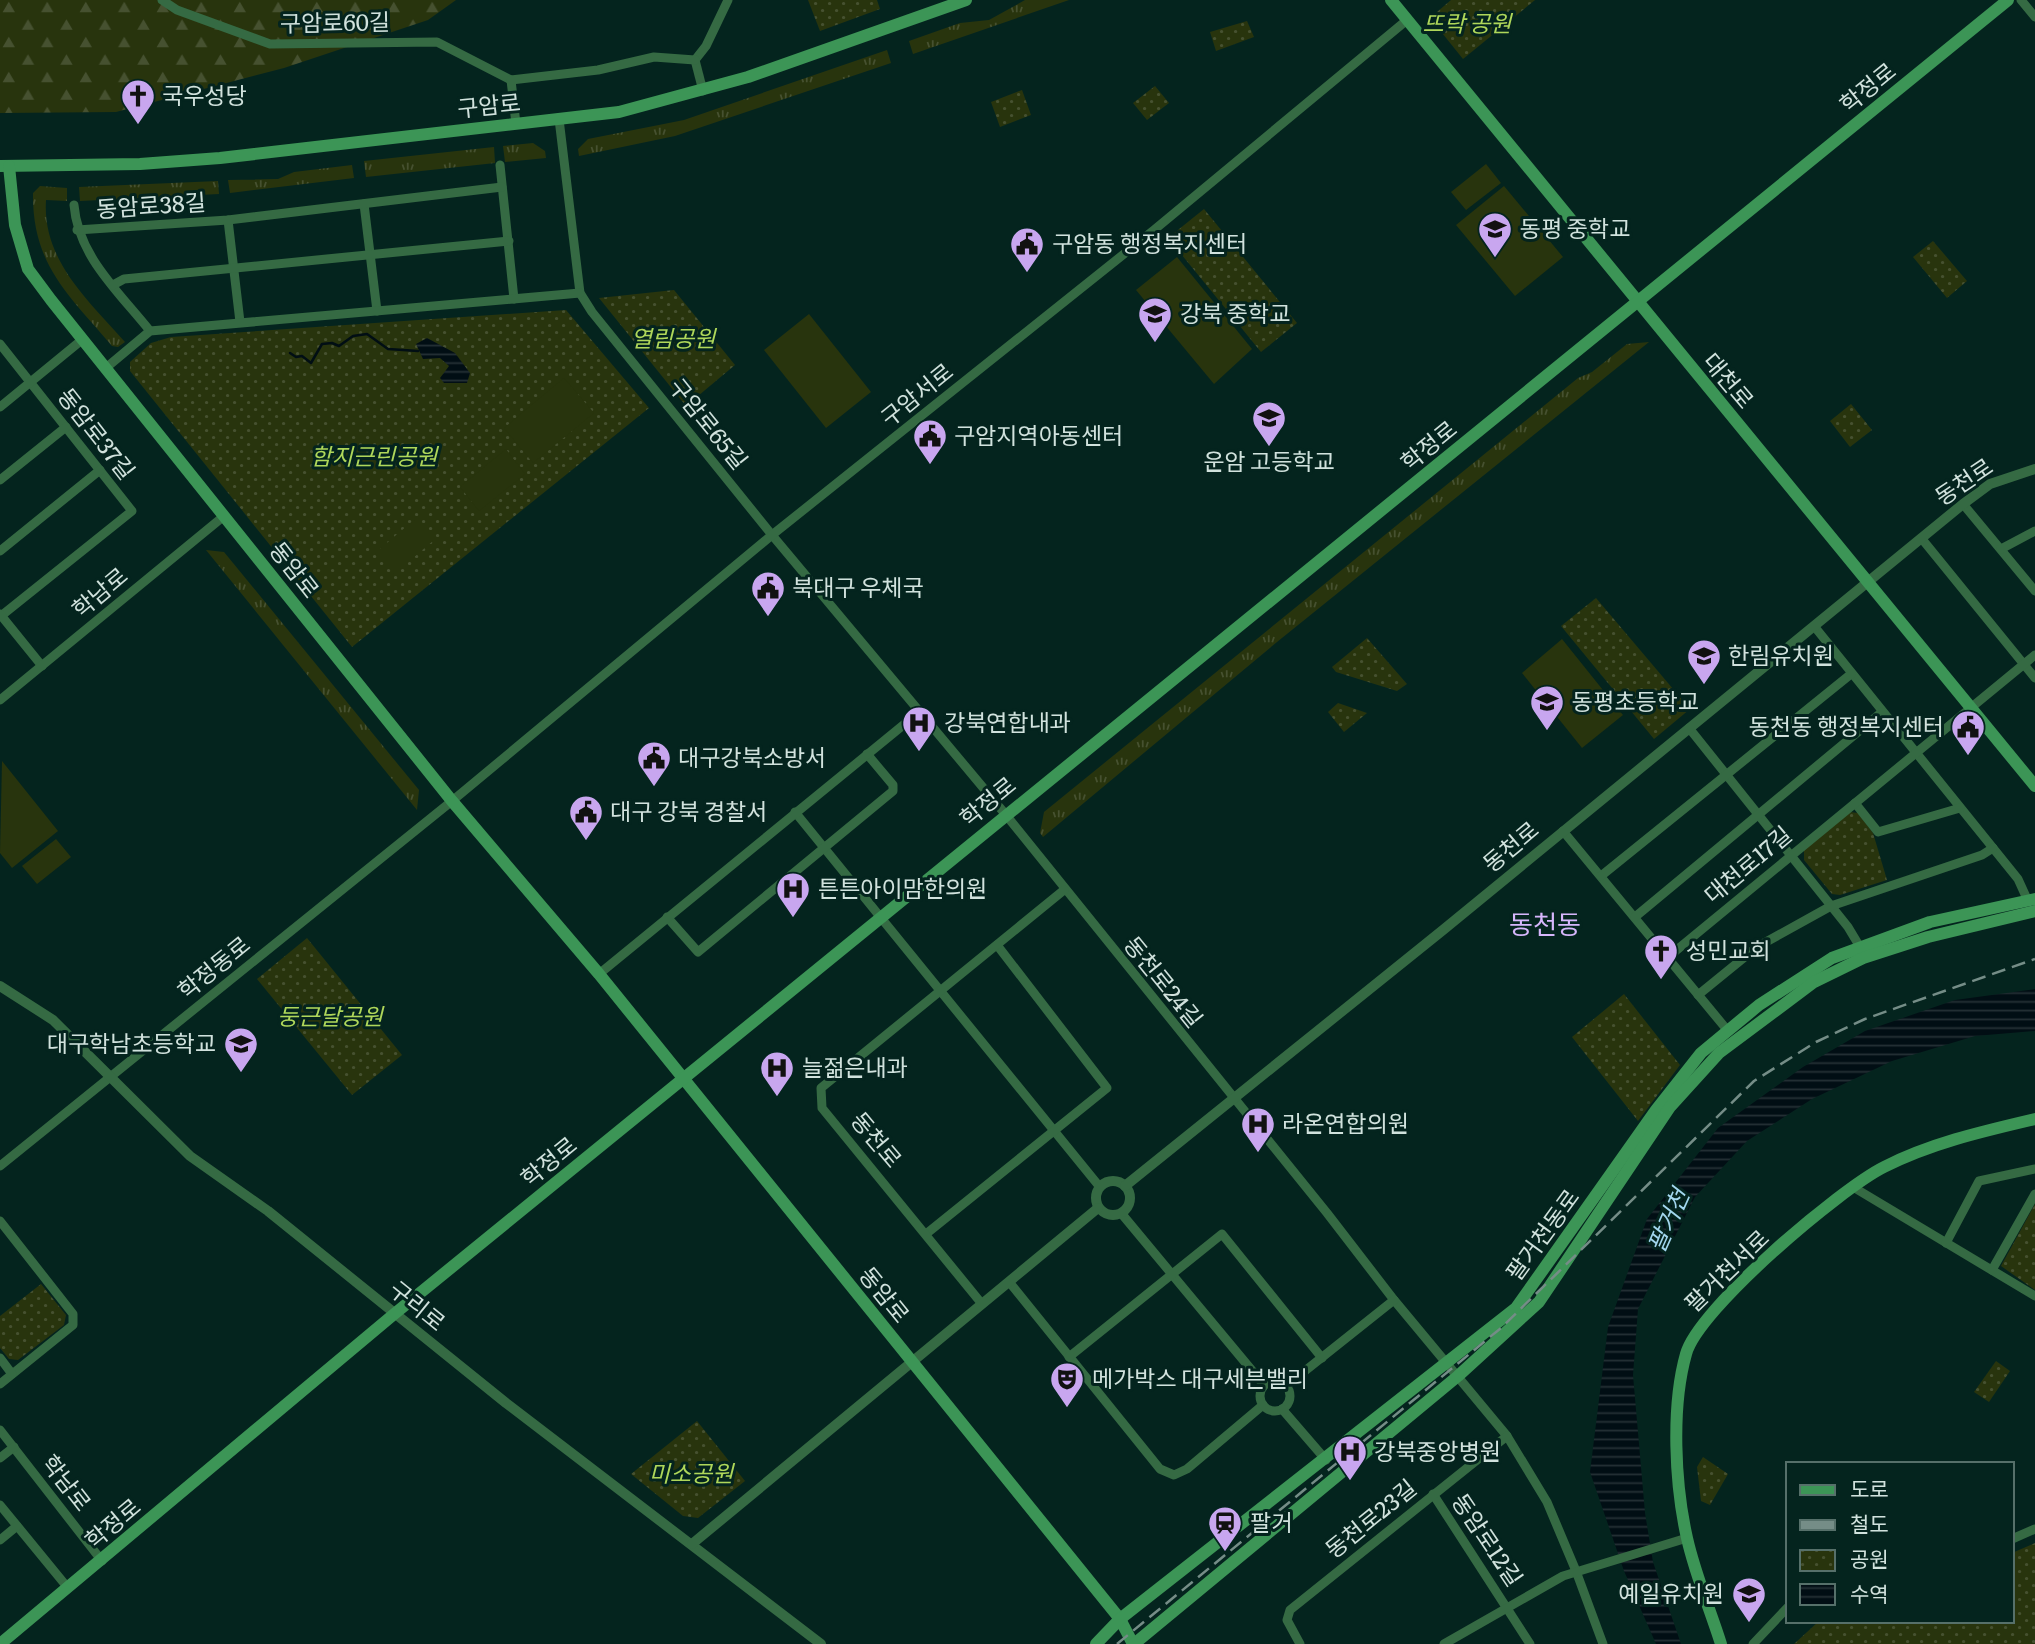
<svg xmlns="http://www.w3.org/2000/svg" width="2035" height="1644" viewBox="0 0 2035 1644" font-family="Literata,'Noto Sans KR',serif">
	<defs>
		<pattern id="grass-tufts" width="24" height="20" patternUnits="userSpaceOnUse" patternTransform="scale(1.75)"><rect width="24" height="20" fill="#28340d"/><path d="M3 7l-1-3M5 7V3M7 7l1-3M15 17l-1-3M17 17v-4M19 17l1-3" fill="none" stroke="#465130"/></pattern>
		<pattern id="forest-firs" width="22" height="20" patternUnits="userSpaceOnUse" patternTransform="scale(1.75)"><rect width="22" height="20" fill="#28340d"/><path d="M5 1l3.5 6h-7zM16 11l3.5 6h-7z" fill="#465130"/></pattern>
		<pattern id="park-dots" width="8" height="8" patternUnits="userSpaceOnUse" patternTransform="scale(1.75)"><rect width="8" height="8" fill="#28340d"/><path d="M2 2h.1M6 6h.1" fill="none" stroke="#465130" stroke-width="1.8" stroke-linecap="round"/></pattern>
		<pattern id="water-rules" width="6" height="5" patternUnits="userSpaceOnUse" patternTransform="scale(1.75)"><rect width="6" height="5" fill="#010e14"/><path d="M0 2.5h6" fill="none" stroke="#253136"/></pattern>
	</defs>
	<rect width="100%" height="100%" fill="#04241e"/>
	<g fill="url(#grass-tufts)">
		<path d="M 1025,0 L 1069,0 L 913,54 L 909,41 L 960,23 L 989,20 Z"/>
		<path d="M 887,50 L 891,63 L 675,136 L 579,156 L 578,149 L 588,139 L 684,120 Z"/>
		<path d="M 533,143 L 545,151 L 546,158 L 505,162 L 503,146 Z"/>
		<path d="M 494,147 L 495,163 L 366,177 L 364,161 Z"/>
		<path d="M 352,165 L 354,178 L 230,193 L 228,180 L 278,179 L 294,172 Z"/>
		<path d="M 218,181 L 219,194 L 80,201 L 79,187 Z"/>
		<path d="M 40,186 L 67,188 L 67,201 L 46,200 C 42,260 88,300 125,342 L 118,347 L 112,346 C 69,295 32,265 33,193 Z"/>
		<path d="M 1649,342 L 1277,642 L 1043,837 L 1040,833 L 1044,812 L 1578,378 L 1592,372 L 1627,344 Z"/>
		<path d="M 206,550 L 224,552 L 419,790 L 417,810 Z"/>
	</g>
	<path fill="url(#forest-firs)" d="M 0,0 L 456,0 L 428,20 L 284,68 L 116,112 L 0,113 Z"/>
	<g fill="url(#park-dots)">
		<path d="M 808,0 L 877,0 L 880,9 L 820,31 Z"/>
		<path d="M 1451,0 L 1535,0 L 1463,59 L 1430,18 Z"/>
		<path d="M 1247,21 L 1254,37 L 1216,51 L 1210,32 Z"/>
		<path d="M 1155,86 L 1169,103 L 1147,120 L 1133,103 Z"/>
		<path d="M 1022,90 L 1031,115 L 1000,127 L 991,102 Z"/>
		<path d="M 1204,209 L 1297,323 L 1261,352 L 1168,238 Z"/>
		<path d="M 1933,241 L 1967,281 L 1947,298 L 1913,257 Z"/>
		<path d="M 674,290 L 735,365 L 686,406 L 599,298 Z"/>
		<path d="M 566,310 L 649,408 L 352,647 L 130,371 L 130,362 L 151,343 L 171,337 Z"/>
		<path d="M 1851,404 L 1872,430 L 1850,447 L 1830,421 Z"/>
		<path d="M 1596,598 L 1690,709 L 1654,739 L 1561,626 Z"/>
		<path d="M 1367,638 L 1407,684 L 1397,691 L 1336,672 L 1332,667 Z"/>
		<path d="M 1338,703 L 1367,713 L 1344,732 L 1328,712 Z"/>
		<path d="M 1850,812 L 1858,813 L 1873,833 L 1887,880 L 1840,895 L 1832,894 L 1804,860 L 1804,849 Z"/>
		<path d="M 307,938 L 402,1055 L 352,1095 L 257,979 Z"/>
		<path d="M 1624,994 L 1680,1065 L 1638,1121 L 1572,1037 Z"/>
		<path d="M 2035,1204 L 2035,1290 L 2001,1266 Z"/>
		<path d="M 41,1284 L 66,1315 L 64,1325 L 18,1360 L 9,1359 L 0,1348 L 0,1316 Z"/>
		<path d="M 1996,1361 L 2010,1371 L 1989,1402 L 1974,1392 Z"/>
		<path d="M 697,1421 L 745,1481 L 698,1518 L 683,1516 L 631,1474 Z"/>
		<path d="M 1703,1457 L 1728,1474 L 1710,1505 L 1701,1501 L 1697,1467 Z"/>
		<path d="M 2035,1543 L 2035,1644 L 1794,1644 L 1819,1621 L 2012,1621 L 2012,1553 Z"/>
	</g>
	<g fill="#28340d">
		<path d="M 1486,164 L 1501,183 L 1466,210 L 1451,192 Z"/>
		<path d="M 1504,186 L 1563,257 L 1515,296 L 1456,225 Z"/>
		<path d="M 1177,257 L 1252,349 L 1214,384 L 1136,290 Z"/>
		<path d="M 809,314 L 871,392 L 826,428 L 764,350 Z"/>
		<path d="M 564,378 L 594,413 L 533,463 L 504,428 Z"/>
		<path d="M 506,449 L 525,474 L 479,511 L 460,487 Z"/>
		<path d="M 414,520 L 433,541 L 394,574 L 375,553 Z"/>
		<path d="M 1562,639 L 1623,715 L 1582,748 L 1522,673 Z"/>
		<path d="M 2,761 L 58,831 L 12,868 L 0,853 Z"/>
		<path d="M 56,839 L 71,857 L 37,884 L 22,866 Z"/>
	</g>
	<g fill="url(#water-rules)">
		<path d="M 427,338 L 455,353 L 470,373 L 467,383 L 444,383 L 440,378 L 449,366 L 440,358 L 423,359 L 416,344 Z"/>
		<path d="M 2035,989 L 2035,1031 L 1975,1036 L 1892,1061 L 1812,1099 L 1747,1141 L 1695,1197 L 1638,1309 L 1633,1375 L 1645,1513 L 1653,1562 L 1681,1644 L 1656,1644 L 1624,1571 L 1590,1472 L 1608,1327 L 1647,1219 L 1718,1128 L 1803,1067 L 1865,1031 L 1955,1000 Z"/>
	</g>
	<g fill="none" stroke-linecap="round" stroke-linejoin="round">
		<path stroke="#010e14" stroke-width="2.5" d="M 290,353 L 296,357 L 302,356 L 311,363 L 322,344 L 332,343 L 339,346 L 353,336 L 367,334 L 388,349 L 418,351"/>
		<g stroke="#356a43" stroke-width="9">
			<path d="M 162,0 L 177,10 L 270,44 L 437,42 L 511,80"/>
			<path d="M 2021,0 L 2035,17"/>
			<path d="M 695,60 L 706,46 L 728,0"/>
			<path d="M 695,60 L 703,91"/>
			<path d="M 559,119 L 580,293 L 592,312 L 772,535 L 1006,815 L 1327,1213 L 1394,1300 L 1507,1436 L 1547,1502 L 1576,1571 L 1603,1644"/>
			<path d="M 516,124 L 511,80 L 598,70 L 654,57 L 695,60"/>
			<path d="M 500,165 L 514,299"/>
			<path d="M 364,204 L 377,311"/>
			<path d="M 74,205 C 78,256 119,292 150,331"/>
			<path d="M 228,220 L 240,322"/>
			<path d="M 77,230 L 228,220 L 502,187"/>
			<path d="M 113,285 L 124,279 L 509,241"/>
			<path d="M 0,344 L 132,511 L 1,616"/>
			<path d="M 107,367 L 150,331 L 580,293"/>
			<path d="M 0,407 L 83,339"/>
			<path d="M 0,480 L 66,427"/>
			<path d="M 1963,504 L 2035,591"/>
			<path d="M 1922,539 L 2035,678"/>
			<path d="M 2001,549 L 2035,531"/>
			<path d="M 0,551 L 100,470"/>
			<path d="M 0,614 L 42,666"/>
			<path d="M 1814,626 L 2018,879 L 2028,901"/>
			<path d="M 0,700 L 224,516"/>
			<path d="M 1689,728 L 1848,927 L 1860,947"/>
			<path d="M 1855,803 L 1878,832 L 1960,808"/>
			<path d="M 795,812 L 1099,1186"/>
			<path d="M 1563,831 L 1728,1031"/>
			<path d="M 1601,876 L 1851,674"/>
			<path d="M 667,917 L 698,952 L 893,791 L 893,785 L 867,754"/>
			<path d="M 1635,917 L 1882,712"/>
			<path d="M 1667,958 L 2035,655"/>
			<path d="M 599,974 L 918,713"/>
			<path d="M 1698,995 L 1757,947 L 1831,906 L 1982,855 L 1993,848"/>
			<path d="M 0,1166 L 452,801 L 772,535 L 1154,230 L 1407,20"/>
			<path d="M 1853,1187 L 2035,1296"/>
			<path d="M 1121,1213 L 1264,1385"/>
			<path d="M 0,1221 L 73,1314 L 73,1325 L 0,1384"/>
			<path d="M 926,1234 L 1107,1088 L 997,945"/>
			<path d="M 1946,1243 L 1979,1181 L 2035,1169"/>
			<path d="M 1992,1270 L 2035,1194"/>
			<path d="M 1010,1283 L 1160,1469 L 1174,1475 L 1187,1469 L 1263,1405"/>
			<path d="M 982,1304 L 822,1108 L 821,1088 L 1064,890"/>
			<path d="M 1069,1357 L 1222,1234 L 1322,1358"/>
			<path d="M 0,1358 L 12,1374"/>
			<circle cx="1275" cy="1396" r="15"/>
			<path d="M 1286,1386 L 1394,1300"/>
			<path d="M 1282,1409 L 1326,1460"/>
			<path d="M 0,1430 L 102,1561"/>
			<path d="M 0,1458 L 14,1447"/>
			<path d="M 1433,1494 L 1530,1644"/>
			<path d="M 0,1505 L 68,1588"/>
			<path d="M 2012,1539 L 2035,1529"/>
			<path d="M 0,1540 L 17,1526"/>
			<path d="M 1300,1644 L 1287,1620 L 1290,1610 L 1507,1436"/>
			<path d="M 1444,1644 L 1563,1576 L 1687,1538"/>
			<path d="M 1753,1644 L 1788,1607"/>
		</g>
		<g stroke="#356a43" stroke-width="10">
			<path d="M 0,986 L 53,1020 L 190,1156 L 268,1211 L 506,1403 L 821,1644"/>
			<circle cx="1113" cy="1198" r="17"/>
			<path d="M 1125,1186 L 1443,930 L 1963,504 L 1990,484 L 2035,469"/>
			<path d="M 692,1544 L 1098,1208"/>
		</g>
		<g stroke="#3c9556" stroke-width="12">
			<path d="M 1391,0 L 2035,786"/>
			<path d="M 0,166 L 140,164 L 220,158 L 619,112 L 748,77 L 966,0"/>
			<path d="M 9,166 L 15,225 L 28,269 L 51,300 L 452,801 L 599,974 L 1120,1619 L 1133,1644"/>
			<path d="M 0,1644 L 393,1315 L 2008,0"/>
			<path d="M 1096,1644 L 1120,1619 L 1516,1308 L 1656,1110 L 1701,1053 L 1759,1005 L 1832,958 L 1930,922 L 2035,899"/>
			<path d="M 1134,1644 L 1458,1376 L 1539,1302 L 1670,1107 L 1719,1053 L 1814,982 L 1863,958 L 1928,937 L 2035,911"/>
			<path d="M 1721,1644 C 1710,1609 1695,1574 1687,1538 C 1675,1485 1671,1407 1686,1354 C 1698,1309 1840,1189 1884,1167 C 1931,1143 1984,1131 2035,1119"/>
		</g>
		<path stroke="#758d87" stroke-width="2.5" stroke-dasharray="14 7" stroke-linecap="butt" d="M 1117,1644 L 1501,1328 L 1754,1081 L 1816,1042 L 1865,1019 L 2035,959"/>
	</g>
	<defs>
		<g id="church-pin" transform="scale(1.75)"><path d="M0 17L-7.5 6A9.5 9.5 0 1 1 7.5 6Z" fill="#c8a6ef" stroke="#04241e"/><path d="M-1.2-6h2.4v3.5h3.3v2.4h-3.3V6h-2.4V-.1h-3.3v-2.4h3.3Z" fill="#111"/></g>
		<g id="school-pin" transform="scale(1.75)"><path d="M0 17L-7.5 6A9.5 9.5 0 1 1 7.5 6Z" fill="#c8a6ef" stroke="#04241e"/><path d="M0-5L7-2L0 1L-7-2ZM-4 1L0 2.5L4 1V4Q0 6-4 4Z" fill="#111"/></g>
		<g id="civic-pin" transform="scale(1.75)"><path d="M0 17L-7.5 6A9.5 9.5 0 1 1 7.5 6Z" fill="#c8a6ef" stroke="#04241e"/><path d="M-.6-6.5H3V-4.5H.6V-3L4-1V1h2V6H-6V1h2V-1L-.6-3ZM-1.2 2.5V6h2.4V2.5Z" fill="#111"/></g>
		<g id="hospital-pin" transform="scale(1.75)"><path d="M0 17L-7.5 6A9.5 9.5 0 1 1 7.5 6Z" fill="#c8a6ef" stroke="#04241e"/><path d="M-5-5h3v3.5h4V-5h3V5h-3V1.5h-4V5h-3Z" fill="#111"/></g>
		<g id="theatre-pin" transform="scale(1.75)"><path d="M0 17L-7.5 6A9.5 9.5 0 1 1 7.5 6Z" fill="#c8a6ef" stroke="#04241e"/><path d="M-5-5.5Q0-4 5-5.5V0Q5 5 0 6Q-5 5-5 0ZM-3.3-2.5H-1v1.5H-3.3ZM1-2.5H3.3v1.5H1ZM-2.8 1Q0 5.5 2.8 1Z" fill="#111"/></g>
		<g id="station-pin" transform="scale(1.75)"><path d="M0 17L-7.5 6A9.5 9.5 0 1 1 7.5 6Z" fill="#c8a6ef" stroke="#04241e"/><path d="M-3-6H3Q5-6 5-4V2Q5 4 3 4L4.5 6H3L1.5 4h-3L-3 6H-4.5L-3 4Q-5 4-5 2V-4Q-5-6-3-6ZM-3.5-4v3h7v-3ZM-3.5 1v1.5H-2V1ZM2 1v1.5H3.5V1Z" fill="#111"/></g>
	</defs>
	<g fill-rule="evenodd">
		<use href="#church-pin" x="138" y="96"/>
		<use href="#school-pin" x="1495" y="229"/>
		<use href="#civic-pin" x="1027" y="244"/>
		<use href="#school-pin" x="1155" y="314"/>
		<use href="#school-pin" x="1269" y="418"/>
		<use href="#civic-pin" x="930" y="436"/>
		<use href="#civic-pin" x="768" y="588"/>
		<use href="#school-pin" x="1704" y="656"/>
		<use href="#school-pin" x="1547" y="702"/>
		<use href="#hospital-pin" x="919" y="723"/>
		<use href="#civic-pin" x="1968" y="727"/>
		<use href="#civic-pin" x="654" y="758"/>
		<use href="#civic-pin" x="586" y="812"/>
		<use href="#hospital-pin" x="793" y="889"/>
		<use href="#church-pin" x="1661" y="951"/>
		<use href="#school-pin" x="241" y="1044"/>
		<use href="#hospital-pin" x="777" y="1068"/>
		<use href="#hospital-pin" x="1258" y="1124"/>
		<use href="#theatre-pin" x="1067" y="1379"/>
		<use href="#hospital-pin" x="1350" y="1452"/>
		<use href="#station-pin" x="1225" y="1523"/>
		<use href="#school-pin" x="1749" y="1594"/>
	</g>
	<g text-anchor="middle" stroke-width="6" stroke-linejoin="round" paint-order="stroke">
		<g font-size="23" fill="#d1e2dd" stroke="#04241e">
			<text transform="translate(335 23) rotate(-1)" y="8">구암로60길</text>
			<text transform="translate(1868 88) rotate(-39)" y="8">학정로</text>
			<text transform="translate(489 106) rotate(-6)" y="8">구암로</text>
			<text transform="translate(151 206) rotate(-4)" y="8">동암로38길</text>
			<text transform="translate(1728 381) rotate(50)" y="8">대천로</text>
			<text transform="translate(917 395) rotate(-39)" y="8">구암서로</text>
			<text transform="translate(708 424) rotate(51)" y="8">구암로65길</text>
			<text transform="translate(96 434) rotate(52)" y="8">동암로37길</text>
			<text transform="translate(1429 446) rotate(-39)" y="8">학정로</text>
			<text transform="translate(1964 482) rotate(-34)" y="8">동천로</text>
			<text transform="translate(294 570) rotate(52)" y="8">동암로</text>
			<text transform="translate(100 593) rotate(-40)" y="8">학남로</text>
			<text transform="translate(988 802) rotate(-39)" y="8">학정로</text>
			<text transform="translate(1511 847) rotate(-40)" y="8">동천로</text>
			<text transform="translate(1748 865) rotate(-40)" y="8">대천로17길</text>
			<text transform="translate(214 968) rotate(-39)" y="8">학정동로</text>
			<text transform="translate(1163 982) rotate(51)" y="8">동천로24길</text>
			<text transform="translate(876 1140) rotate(50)" y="8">동천로</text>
			<text transform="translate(549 1162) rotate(-39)" y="8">학정로</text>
			<text transform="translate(1543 1235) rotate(-54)" y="8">팔거천동로</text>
			<text transform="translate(1727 1271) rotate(-44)" y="8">팔거천서로</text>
			<text transform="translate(884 1295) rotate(51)" y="8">동암로</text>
			<text transform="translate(417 1306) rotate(39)" y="8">구리로</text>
			<text transform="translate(66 1483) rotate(52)" y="8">학남로</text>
			<text transform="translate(1371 1519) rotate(-39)" y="8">동천로23길</text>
			<text transform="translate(113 1524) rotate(-40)" y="8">학정로</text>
			<text transform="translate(1487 1540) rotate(56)" y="8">동암로12길</text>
		</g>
		<g font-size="23" font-style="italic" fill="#afd75a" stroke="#04241e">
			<text x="1467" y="32">뜨락 공원</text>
			<text x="673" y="347">열림공원</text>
			<text x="374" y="465">함지근린공원</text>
			<text x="330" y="1025">둥근달공원</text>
			<text x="691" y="1482">미소공원</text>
		</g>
		<g font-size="23" fill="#d1e2dd" stroke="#04241e" text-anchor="start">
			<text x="162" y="104">국우성당</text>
			<text x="1520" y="237">동평 중학교</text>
			<text x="1052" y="252">구암동 행정복지센터</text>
			<text x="1180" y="322">강북 중학교</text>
			<text x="954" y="444">구암지역아동센터</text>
			<text x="1269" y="470" text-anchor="middle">운암 고등학교</text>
			<text x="792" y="596">북대구 우체국</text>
			<text x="1728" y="664">한림유치원</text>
			<text x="1572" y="710">동평초등학교</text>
			<text x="944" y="731">강북연합내과</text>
			<text x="1944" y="735" text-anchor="end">동천동 행정복지센터</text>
			<text x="678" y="766">대구강북소방서</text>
			<text x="610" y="820">대구 강북 경찰서</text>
			<text x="818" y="897">튼튼아이맘한의원</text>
			<text x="1686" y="959">성민교회</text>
			<text x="216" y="1052" text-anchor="end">대구학남초등학교</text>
			<text x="802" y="1076">늘젊은내과</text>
			<text x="1282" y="1132">라온연합의원</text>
			<text x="1092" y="1387">메가박스 대구세븐밸리</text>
			<text x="1374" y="1460">강북중앙병원</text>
			<text x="1250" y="1531">팔거</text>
			<text x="1724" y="1602" text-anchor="end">예일유치원</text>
		</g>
		<g font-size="24" font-style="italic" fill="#a3d7ef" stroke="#04241e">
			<text transform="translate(1669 1221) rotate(-66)" y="8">팔거천</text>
		</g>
		<g font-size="26" fill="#d6b6fb" stroke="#04241e">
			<text x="1545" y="934">동천동</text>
		</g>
	</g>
	<rect x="1786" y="1462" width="228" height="161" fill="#04241e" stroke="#56706a" stroke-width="2"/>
	<rect x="1800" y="1485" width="35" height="10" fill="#3c9556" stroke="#56706a" stroke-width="2"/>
	<text x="1850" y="1497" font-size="21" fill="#d1e2dd">도로</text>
	<rect x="1800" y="1520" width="35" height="10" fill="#758d87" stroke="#56706a" stroke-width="2"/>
	<text x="1850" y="1532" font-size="21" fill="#d1e2dd">철도</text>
	<rect x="1800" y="1550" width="35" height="21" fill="url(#park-dots)" stroke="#56706a" stroke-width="2"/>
	<text x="1850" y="1567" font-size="21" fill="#d1e2dd">공원</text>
	<rect x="1800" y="1584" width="35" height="21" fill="url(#water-rules)" stroke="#56706a" stroke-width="2"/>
	<text x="1850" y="1602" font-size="21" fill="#d1e2dd">수역</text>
</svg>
